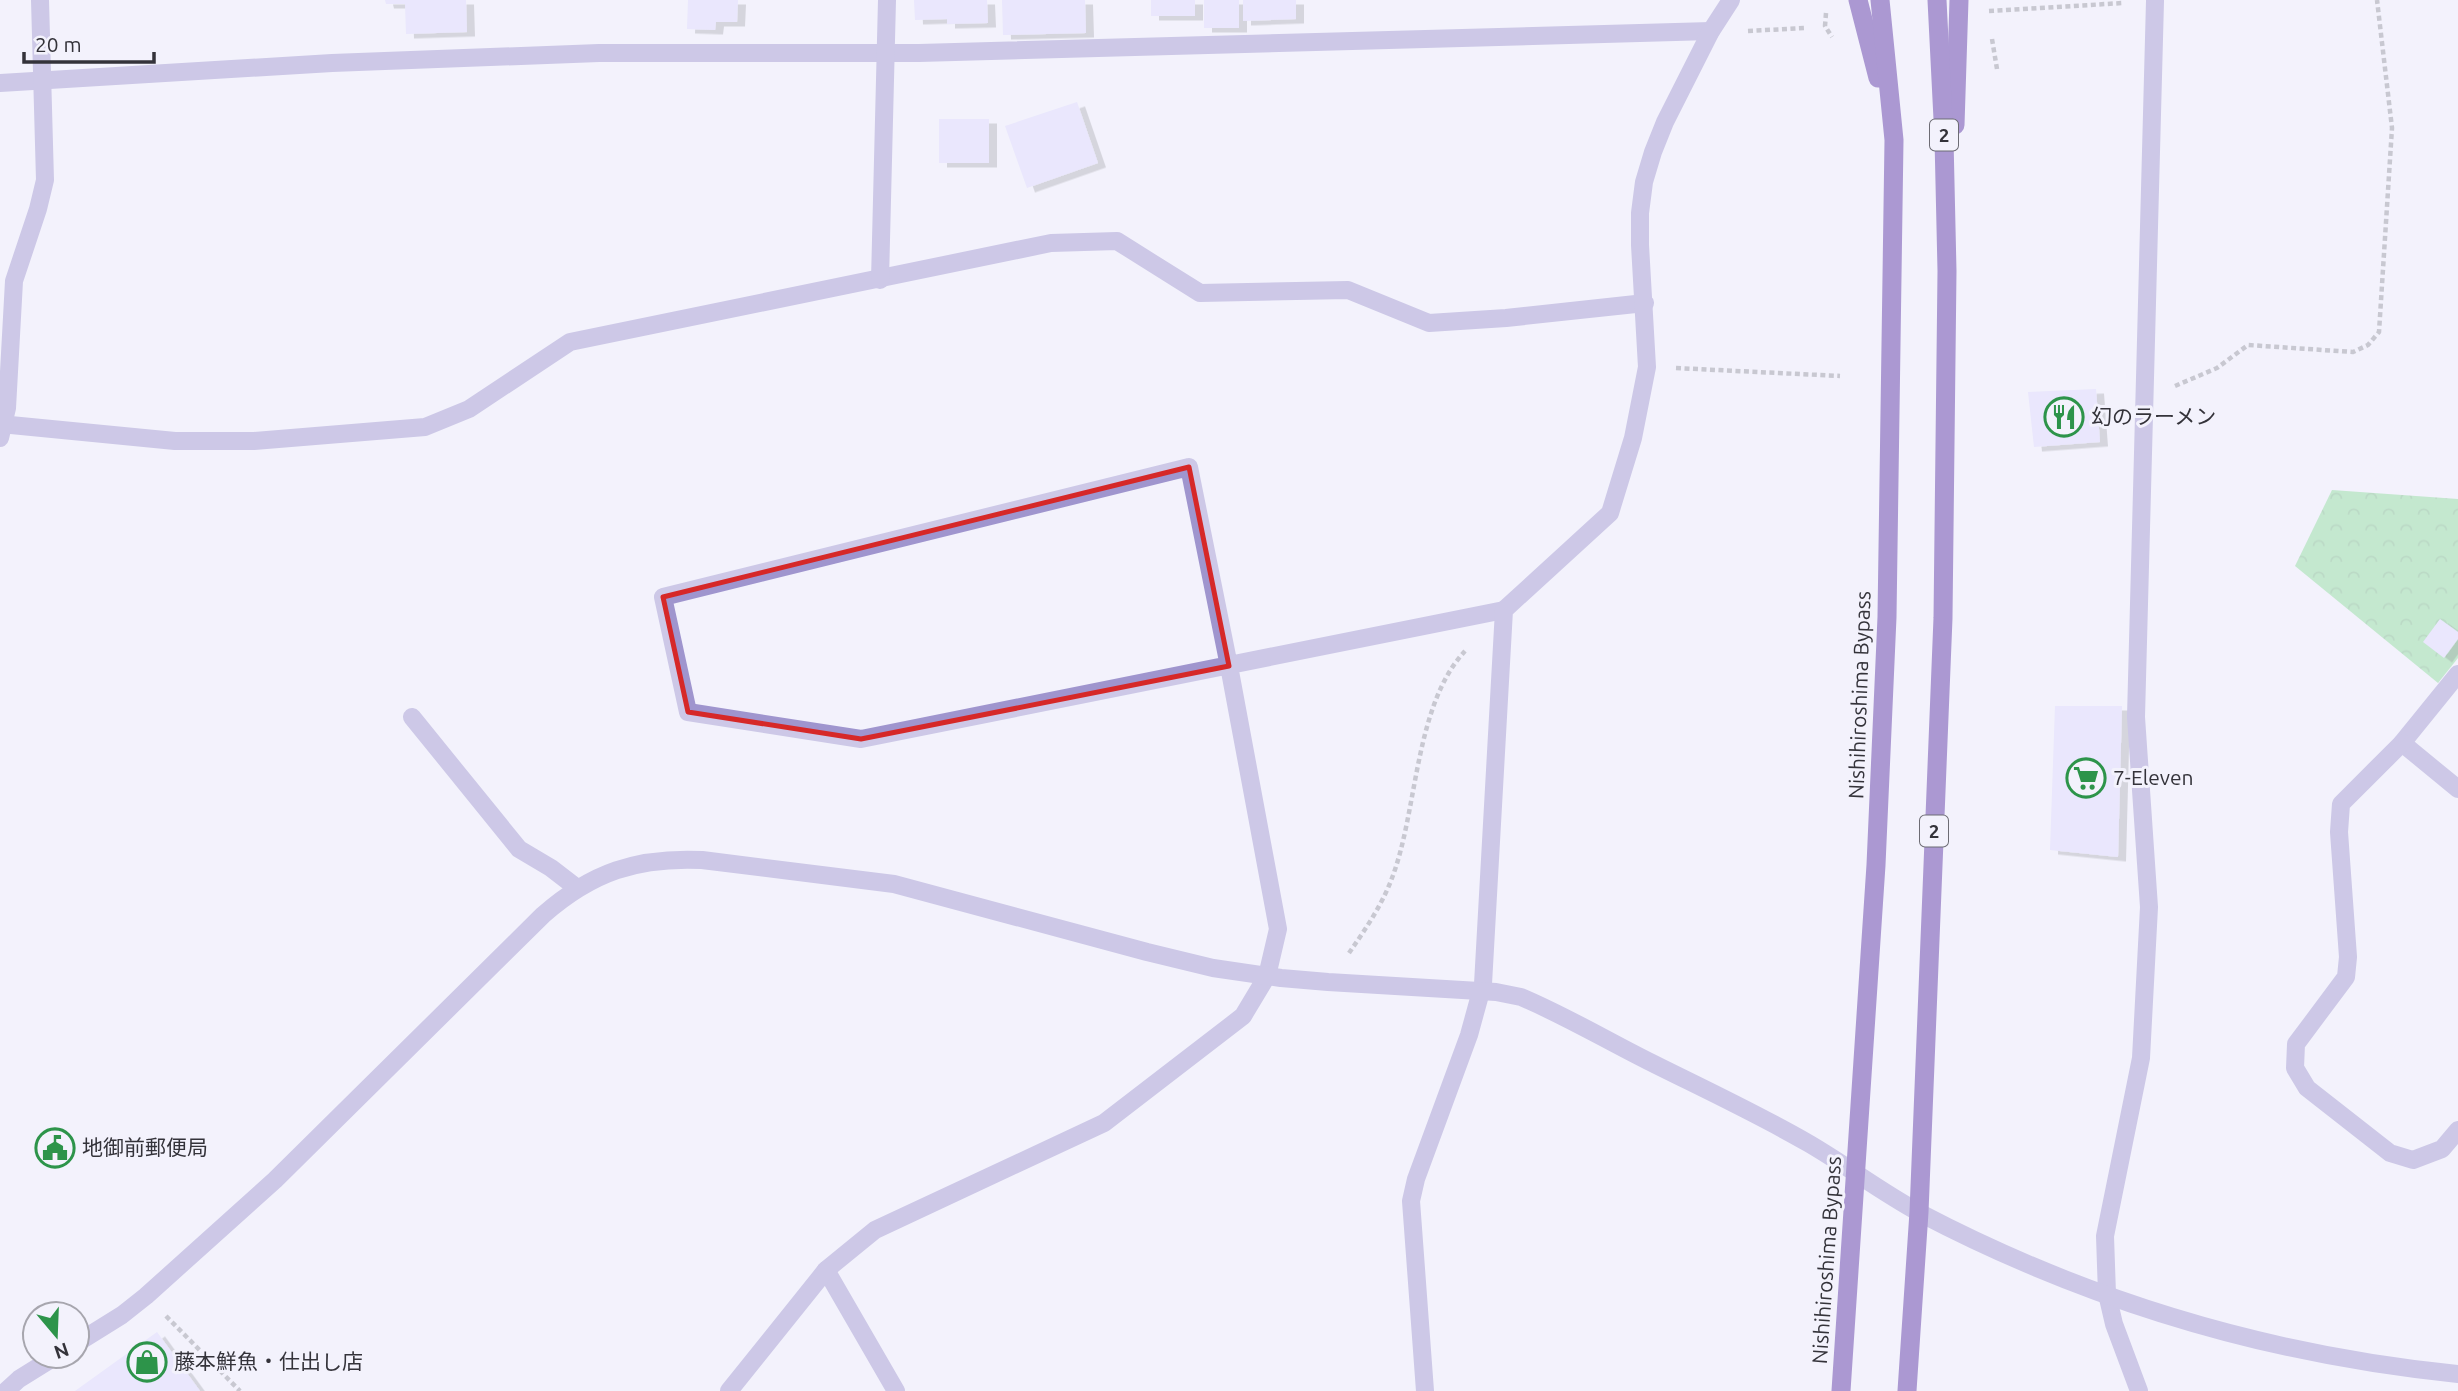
<svg xmlns="http://www.w3.org/2000/svg" width="2458" height="1391" viewBox="0 0 2458 1391" font-family="Ubuntu,'Noto Sans JP',sans-serif">
	<defs>
		<pattern id="park-crowns" width="20" height="18" patternUnits="userSpaceOnUse" patternTransform="scale(1.75)"><rect width="20" height="18" fill="#8cdb9a"/><path d="M2 6a3 3 0 1 1 6 0M12 15a3 3 0 1 1 6 0" fill="none" stroke="#79bc85"/></pattern>
		<filter id="shadow"><feDropShadow dx="8" dy="4.5" stdDeviation="0" flood-color="#0004"/></filter>
	</defs>
	<rect width="100%" height="100%" fill="#f3f2fc"/>
	<path fill="url(#park-crowns)" d="M 2332,490 L 2458,499 L 2458,658 L 2438,683 L 2295,566 Z"/>
	<g fill="#dfd9fe" filter="url(#shadow)">
		<path d="M 385,0 L 466,0 L 467,32 L 406,34 L 405,4 L 386,4 Z"/>
		<path d="M 688,0 L 738,0 L 737,22 L 716,22 L 715,30 L 687,29 Z"/>
		<path d="M 914,0 L 987,0 L 988,23 L 947,24 L 947,19 L 915,20 Z"/>
		<path d="M 1002,0 L 1085,0 L 1086,33 L 1003,35 Z"/>
		<rect x="1151" y="0" width="44" height="16"/>
		<rect x="1204" y="0" width="35" height="28"/>
		<path d="M 1243,0 L 1296,0 L 1296,19 L 1243,21 Z"/>
		<path d="M 1077,102 L 1098,163 L 1027,188 L 1005,126 Z"/>
		<rect x="939" y="119" width="50" height="44"/>
		<path d="M 2096,389 L 2100,442 L 2034,447 L 2028,392 Z"/>
		<path d="M 2440,619 L 2458,632 L 2458,639 L 2444,658 L 2423,642 Z"/>
		<path d="M 2055,706 L 2122,706 L 2118,857 L 2050,850 Z"/>
		<path d="M 157,1332 L 200,1391 L 75,1391 Z"/>
	</g>
	<g fill="none" stroke-linecap="round" stroke-linejoin="round">
		<g stroke="#95949d" stroke-width="4.5" stroke-dasharray="5 3.5" stroke-linecap="butt">
			<path d="M 1989,11 L 2123,3"/>
			<path d="M 1826,13 L 1825,26 L 1832,37"/>
			<path d="M 1748,31 L 1806,28"/>
			<path d="M 1992,39 L 1997,69"/>
			<path d="M 1676,368 L 1840,376"/>
			<path d="M 2175,386 L 2217,368 L 2248,345 L 2353,352 L 2368,345 L 2379,332 L 2392,128 L 2377,0"/>
			<path d="M 1349,953 C 1365,930 1382,905 1392,878 C 1418,810 1414,706 1465,651"/>
			<path d="M 166,1316 L 240,1391"/>
		</g>
		<path stroke="#9f95ce" stroke-width="18" d="M 0,424 L 175,441 L 254,441 L 425,427 L 469,409 L 570,342 L 1051,243 L 1117,241 L 1200,293 L 1348,290 L 1429,323 L 1506,318 L 1645,303"/>
		<g stroke="#9f95ce" stroke-width="18">
			<path d="M 0,83 L 332,63 L 599,53 L 919,53 L 1711,31"/>
			<path d="M 880,280 L 887,0"/>
			<path d="M 0,438 L 7,408 L 14,281 L 38,209 L 45,180 L 40,0"/>
			<path d="M 2458,674 L 2402,743 L 2458,789"/>
			<path d="M 412,717 L 519,849 L 551,868 L 577,888"/>
			<path d="M 2402,743 L 2341,804 L 2339,832 L 2348,957 L 2346,977 L 2296,1044 L 2295,1068 L 2307,1088 L 2390,1153 L 2413,1160 L 2442,1149 L 2458,1130"/>
			<path d="M 826,1270 L 896,1391"/>
			<path d="M 729,1391 L 826,1270 L 875,1230 L 1104,1123 L 1243,1016 L 1267,976 L 1278,929 L 1229,666 L 1189,467 L 663,597 L 688,712 L 861,739 L 1504,610"/>
			<path d="M 1425,1391 L 1411,1201 L 1416,1179 L 1469,1035 L 1483,984 L 1504,610 L 1610,513 L 1633,438 L 1647,367 L 1640,245 L 1640,213 L 1644,182 L 1653,152 L 1665,122 L 1711,31 L 1731,0"/>
			<path d="M 2139,1391 L 2114,1324 L 2107,1294 L 2105,1236 L 2141,1058 L 2149,907 L 2136,717 L 2155,1"/>
		</g>
		<g stroke="#9f95ce" stroke-width="18">
			<path d="M 77,1343 L 122,1315 L 146,1296 L 275,1180 L 543,915 C 592,872 637,857 702,860 L 894,884 L 1147,952 L 1213,968 L 1281,978 L 1328,982 L 1496,992 L 1521,997 C 1564,1015 1606,1040 1648,1061 C 1702,1088 1756,1113 1808,1143 C 1846,1165 1881,1192 1920,1213 C 2088,1301 2269,1355 2458,1374"/>
			<path d="M 6,1391 L 19,1379 L 56,1356"/>
		</g>
		<g stroke="#542c9f" stroke-width="19">
			<path d="M 1858,0 L 1878,78"/>
			<path d="M 1955,125 L 1959,0"/>
			<path d="M 1841,1391 L 1876,865 L 1887,617 L 1894,140 L 1880,0"/>
			<path d="M 1907,1391 L 1919,1212 L 1943,618 L 1947,271 L 1944,139 L 1937,0"/>
		</g>
	</g>
	<path d="M0 0H2458V1391H0ZM 1189,467 L 1229,666 L 861,739 L 688,712 L 663,597 Z" fill="#f3f2fc" fill-opacity=".55" fill-rule="evenodd"/>
	<path fill="none" stroke="#d62828" stroke-width="5" stroke-linejoin="round" d="M 1189,467 L 1229,666 L 861,739 L 688,712 L 663,597 Z"/>
	<defs>
		<g id="restaurant-ring" transform="scale(2.0125)"><circle r="9.5" fill="#f3f2fc" stroke="#2d944a" stroke-width="1.5"/><path d="M-5-6h1v4h1v-4h1v4h1v-4h1v5L-1.5 .5V6h-2V.5L-5-1ZM5-6V6H3V1.5H1.5Q1.5-4 5-6Z" fill="#2d944a"/></g>
		<g id="supermarket-ring" transform="scale(2.0125)"><circle r="9.5" fill="#f3f2fc" stroke="#2d944a" stroke-width="1.5"/><path d="M-6-5.5h2.5l.6 2H6L4.5 2H-2.5L-4.4-4H-6ZM-1.5 3.2a1.3 1.3 0 1 0 .1 0ZM3 3.2a1.3 1.3 0 1 0 .1 0Z" fill="#2d944a"/></g>
		<g id="civic-ring" transform="scale(2.0125)"><circle r="9.5" fill="#f3f2fc" stroke="#2d944a" stroke-width="1.5"/><path d="M-.6-6.5H3V-4.5H.6V-3L4-1V1h2V6H-6V1h2V-1L-.6-3ZM-1.2 2.5V6h2.4V2.5Z" fill="#2d944a"/></g>
		<g id="shop-ring" transform="scale(2.0125)"><circle r="9.5" fill="#f3f2fc" stroke="#2d944a" stroke-width="1.5"/><path d="M-5-2.5h2.3a2.7 3.5 0 0 1 5.4 0H5L5.5 6h-11ZM-1.5-2.5h3a1.5 2.3 0 0 0-3 0Z" fill="#2d944a"/></g>
	</defs>
	<g fill-rule="evenodd">
		<use href="#restaurant-ring" x="2064" y="417"/>
		<use href="#supermarket-ring" x="2086" y="778"/>
		<use href="#civic-ring" x="55" y="1148"/>
		<use href="#shop-ring" x="147" y="1362"/>
	</g>
	<g text-anchor="middle" stroke-width="6" stroke-linejoin="round" paint-order="stroke">
		<g fill="#f3f2fc" stroke="#6d6c74" stroke-width="2">
			<rect x="1930" y="119.5" width="28" height="31" rx="5"/>
			<rect x="1920" y="815.5" width="28" height="31" rx="5"/>
		</g>
		<g font-size="19" font-weight="bold" fill="#34333a">
			<text x="1944" y="142">2</text>
			<text x="1934" y="838">2</text>
		</g>
		<g font-size="21" fill="#34333a" stroke="#f3f2fc" text-anchor="start">
			<text x="2091" y="424">幻のラーメン</text>
			<text x="2113" y="785">7-Eleven</text>
			<text x="82" y="1155">地御前郵便局</text>
			<text x="174" y="1369">藤本鮮魚・仕出し店</text>
		</g>
		<g font-size="21" fill="#34333a" stroke="#f3f2fc">
			<text transform="translate(1860 695) rotate(-88)" y="7">Nishihiroshima Bypass</text>
			<text transform="translate(1827 1260) rotate(-86)" y="7">Nishihiroshima Bypass</text>
		</g>
	</g>
	<g transform="translate(56 1335) rotate(161)"><circle r="33" fill="#f3f2fc" stroke="#a7a6ae" stroke-width="2"/>
	<path d="M0-5L12 26L0 18L-12 26Z" fill="#2d944a"/>
	<text y="-10" font-size="19" font-weight="bold" text-anchor="middle" fill="#34333a">N</text>
	</g>
	<path d="M24 52v10h130v-10" fill="none" stroke="#34333a" stroke-width="3.5"/>
	<text x="35" y="52" font-size="21" fill="#34333a" stroke="#f3f2fc" stroke-width="5" paint-order="stroke">20 m</text>
</svg>
